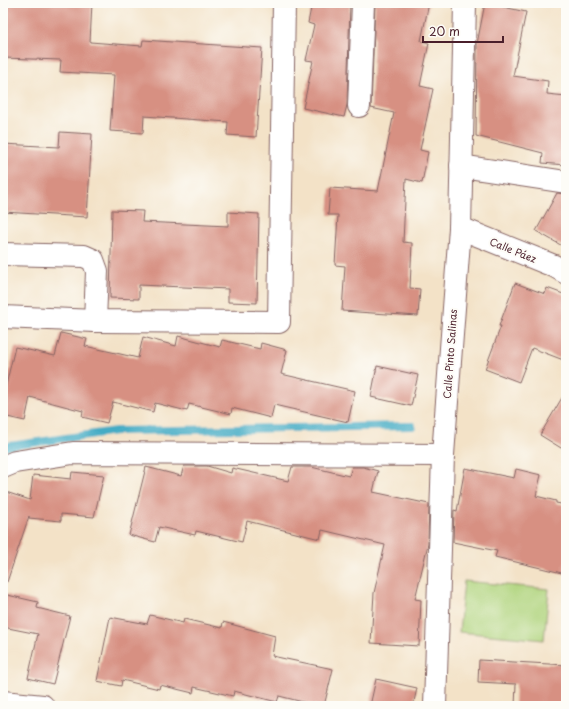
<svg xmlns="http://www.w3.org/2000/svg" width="569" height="709" viewBox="0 0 569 709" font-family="'Playpen Sans',sans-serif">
	<rect width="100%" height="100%" fill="#fdfcf7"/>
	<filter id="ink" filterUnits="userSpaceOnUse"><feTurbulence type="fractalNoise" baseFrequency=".025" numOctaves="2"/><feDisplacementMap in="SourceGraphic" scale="8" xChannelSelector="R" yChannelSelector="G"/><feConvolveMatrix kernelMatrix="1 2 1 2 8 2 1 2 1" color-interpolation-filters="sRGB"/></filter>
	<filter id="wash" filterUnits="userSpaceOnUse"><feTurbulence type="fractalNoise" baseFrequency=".012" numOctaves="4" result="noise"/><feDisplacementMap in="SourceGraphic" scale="16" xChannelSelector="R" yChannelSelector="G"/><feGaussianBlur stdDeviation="0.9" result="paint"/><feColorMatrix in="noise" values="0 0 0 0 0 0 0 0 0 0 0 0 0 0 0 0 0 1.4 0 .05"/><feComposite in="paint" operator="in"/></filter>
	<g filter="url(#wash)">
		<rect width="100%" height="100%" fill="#f3e2c7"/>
		<path fill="#b0d47e" stroke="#7d7a54" d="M 464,581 L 549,589 L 544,640 L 459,632 Z"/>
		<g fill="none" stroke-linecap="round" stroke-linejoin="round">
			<path stroke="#45acc5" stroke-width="8" d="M 3,447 L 116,431 L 412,426"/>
		</g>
		<g id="blocks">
			<g fill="#d79082">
				<path d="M 3,3 L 92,3 L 90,42 L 142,46 L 143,40 L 262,48 L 256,137 L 227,135 L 228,122 L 144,116 L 143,133 L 110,131 L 114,75 L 60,72 L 61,60 L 3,58 Z"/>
				<path d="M 312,3 L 350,3 L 347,105 L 344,117 L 303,108 L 313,61 L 306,60 L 314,25 L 308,23 Z"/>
				<path d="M 375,3 L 429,3 L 421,41 L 429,43 L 420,86 L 433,89 L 420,150 L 428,152 L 422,183 L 406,179 L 403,242 L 412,243 L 410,288 L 420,289 L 418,316 L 342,311 L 345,266 L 335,265 L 338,215 L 328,215 L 330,188 L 378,191 L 394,113 L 371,108 Z"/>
				<path d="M 485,3 L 526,12 L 513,76 L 548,81 L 547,94 L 566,96 L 566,165 L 542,163 L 543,153 L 476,136 L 477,44 Z"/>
				<path d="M 60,132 L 92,134 L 87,217 L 3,212 L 3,144 L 59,147 Z"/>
				<path d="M 557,193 L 566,194 L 566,248 L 536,231 Z"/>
				<path d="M 112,210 L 143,211 L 142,222 L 228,226 L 228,212 L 259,214 L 257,303 L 228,302 L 228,289 L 139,285 L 139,299 L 110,298 Z"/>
				<path d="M 515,283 L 545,294 L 547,288 L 566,295 L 566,361 L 532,348 L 519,382 L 485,369 L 501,326 L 499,326 Z"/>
				<path d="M 61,333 L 87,339 L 85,346 L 138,358 L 143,337 L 176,346 L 178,336 L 220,347 L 222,340 L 260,349 L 261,343 L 287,350 L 281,374 L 355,391 L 348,422 L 274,405 L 271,418 L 232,408 L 231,414 L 189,404 L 187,411 L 155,403 L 153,412 L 113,402 L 107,423 L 82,417 L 83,411 L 30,397 L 25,421 L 3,416 L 3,398 L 15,347 L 55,356 Z"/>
				<path d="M 377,366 L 418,375 L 411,406 L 371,397 Z"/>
				<path d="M 566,391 L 566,451 L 540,435 Z"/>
				<path d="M 184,466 L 207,466 L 231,473 L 232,468 L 288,481 L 292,467 L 311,467 L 349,476 L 352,467 L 363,467 L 378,471 L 373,492 L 429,504 L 428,544 L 415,599 L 421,600 L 419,646 L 371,643 L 374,593 L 385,545 L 322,530 L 320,539 L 247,521 L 242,542 L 196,531 L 195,535 L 159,527 L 155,542 L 129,535 L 146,467 L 181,476 Z"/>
				<path d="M 465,468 L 514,478 L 516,469 L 541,475 L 536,496 L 556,501 L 556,503 L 566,505 L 566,574 L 495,557 L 497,551 L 453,542 L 454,510 L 457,511 Z"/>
				<path d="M 72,472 L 104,475 L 94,517 L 61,514 L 61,521 L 29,518 L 29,516 L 7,582 L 3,581 L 3,491 L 30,500 L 33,475 L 71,479 Z"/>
				<path d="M 3,594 L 38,602 L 37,608 L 70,616 L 53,684 L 28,678 L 38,634 L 3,627 Z"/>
				<path d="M 150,615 L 183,623 L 184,619 L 222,628 L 223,622 L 275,636 L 272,656 L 333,669 L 324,706 L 319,706 L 279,696 L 277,702 L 234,691 L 233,696 L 194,687 L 193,693 L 160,685 L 159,689 L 122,680 L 121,686 L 97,681 L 110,617 L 147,624 Z"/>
				<path d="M 479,660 L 566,665 L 566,706 L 515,706 L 516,684 L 478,682 Z"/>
				<path d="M 376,679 L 417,688 L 413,706 L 370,706 Z"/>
			</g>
		</g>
	</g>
	<g filter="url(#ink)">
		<use href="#blocks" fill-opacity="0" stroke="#856362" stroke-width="1"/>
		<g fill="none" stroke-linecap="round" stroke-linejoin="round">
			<g stroke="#856362" stroke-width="24">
				<g id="minor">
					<path d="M 359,106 L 363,3"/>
					<path d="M 461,166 L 566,182"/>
					<path d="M 460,228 L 554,266 L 566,273"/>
					<path d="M 3,254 L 84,256 L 93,260 L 97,271 L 95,321"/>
					<path d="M 3,317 L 95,321 L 279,322 L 284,3"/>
					<path d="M 3,467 L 15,462 L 73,453 L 443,455"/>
					<path d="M 3,702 L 43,706"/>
					<path d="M 435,706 L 443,455 L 460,228 L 465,3"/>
				</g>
			</g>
			<use href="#minor" stroke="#fff" stroke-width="22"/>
		</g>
	</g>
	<g text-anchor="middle" stroke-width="4" stroke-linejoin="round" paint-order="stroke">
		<g font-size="10" fill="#4a1f2b" stroke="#fdfcf7">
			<text transform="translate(513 250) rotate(22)" y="4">Calle Páez</text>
			<text transform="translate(450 354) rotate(-86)" y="4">Calle Pinto Salinas</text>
		</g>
	</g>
	<rect width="569" height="709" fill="none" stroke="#fdfcf7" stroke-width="16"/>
	<path d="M423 36v6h80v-6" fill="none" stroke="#4a1f2b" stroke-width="2"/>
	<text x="429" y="36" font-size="12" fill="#4a1f2b" stroke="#fdfcf7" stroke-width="3" paint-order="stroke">20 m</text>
</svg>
